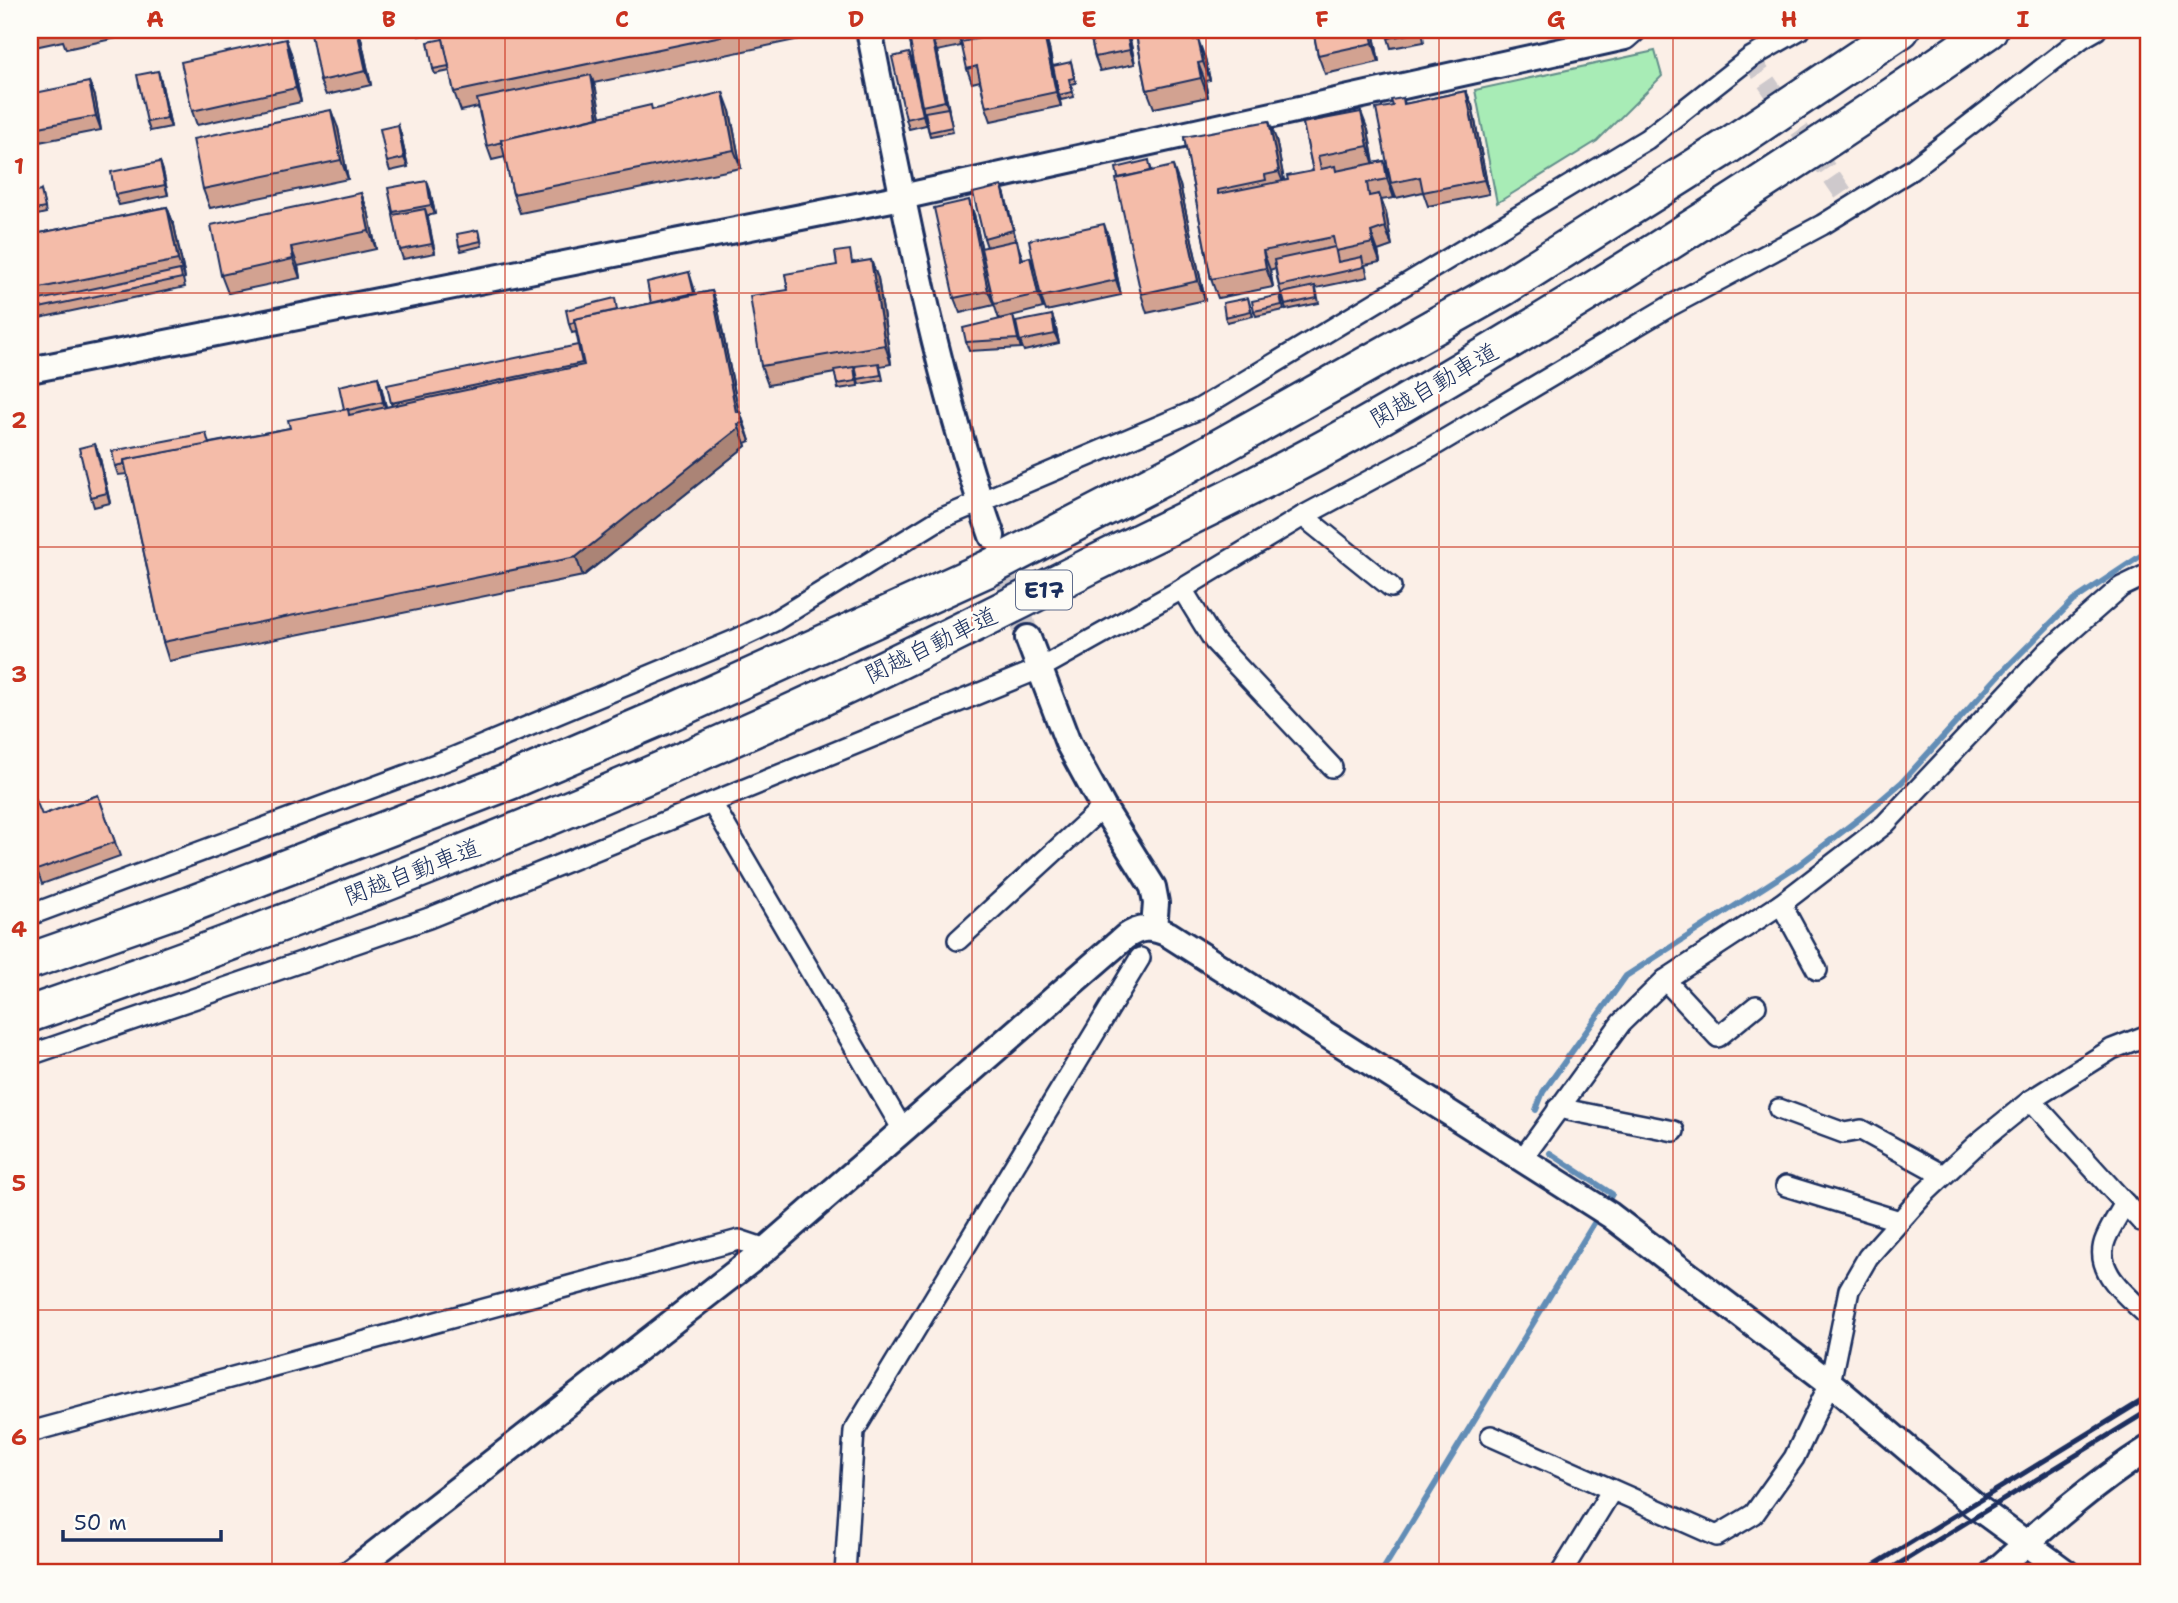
<svg xmlns="http://www.w3.org/2000/svg" width="2178" height="1603" viewBox="0 0 2178 1603" font-family="'Shantell Sans','Klee One',sans-serif">
	<rect width="100%" height="100%" fill="#fbefe7"/>
	<filter id="ink" filterUnits="userSpaceOnUse"><feTurbulence type="fractalNoise" baseFrequency=".0143" numOctaves="2"/><feDisplacementMap in="SourceGraphic" scale="14" xChannelSelector="R" yChannelSelector="G"/><feConvolveMatrix kernelMatrix="1 2 1 2 8 2 1 2 1" color-interpolation-filters="sRGB"/></filter>
	<g filter="url(#ink)">
		<path fill="#a8ecb6" stroke="#628e8a" stroke-width="2" d="M 1655,51 L 1662,76 L 1597,141 L 1497,203 L 1475,90 Z"/>
		<g fill="none" stroke-linecap="round" stroke-linejoin="round">
			<g stroke="#628db6" stroke-width="6">
				<path d="M 1536,1110 L 1543,1092 L 1626,976 L 1800,864 L 1860,818 L 1902,782 L 2004,670 L 2073,601 L 2148,551"/>
				<path d="M 1550,1153 L 1612,1194 L 1605,1206"/>
				<path d="M 1381,1573 L 1599,1215"/>
			</g>
			<path stroke="#cec9cc" stroke-width="19" stroke-dasharray="19 10" stroke-linecap="butt" d="M 1750,58 L 1852,206"/>
			<path stroke="#cec9cc" stroke-width="24" stroke-dasharray="24 12" stroke-linecap="butt" d="M 996,546 L 1028,638"/>
			<g stroke="#1b2f5e" stroke-width="24">
				<g id="minor">
					<path d="M 1303,516 L 1391,587"/>
					<path d="M 1182,589 L 1214,641 L 1332,767"/>
					<path d="M 712,803 L 903,1130"/>
					<path d="M 1781,904 L 1817,970"/>
					<path d="M 30,915 L 452,758 L 735,640 L 773,622 L 940,519 L 1199,409 L 1647,139 L 1750,58 L 1799,30"/>
					<path d="M 958,940 L 1103,807"/>
					<path d="M 1665,980 L 1718,1037 L 1756,1006"/>
					<path d="M 30,1055 L 429,918 L 1039,669 L 1182,589 L 1303,516 L 1432,447 L 1670,306 L 1822,225 L 1911,170 L 2082,38 L 2096,30"/>
					<path d="M 2031,1100 L 2141,1221"/>
					<path d="M 1558,1108 L 1674,1131"/>
					<path d="M 1779,1109 L 1844,1133 L 1861,1130 L 1943,1175"/>
					<path d="M 1523,1158 L 1621,1023 L 1665,980 L 1781,904 L 1885,824 L 2047,652 L 2121,587 L 2148,574"/>
					<path d="M 1786,1186 L 1900,1221"/>
					<path d="M 2125,1203 C 2119,1214 2111,1226 2106,1238 C 2092,1269 2125,1294 2145,1313"/>
					<path d="M 30,1432 L 739,1240 L 766,1249"/>
					<path d="M 1491,1436 L 1717,1536 L 1754,1514 L 1794,1458 L 1830,1383 L 1849,1290 L 1868,1257 L 1925,1193 L 1978,1143 L 2031,1100 L 2112,1049 L 2148,1035"/>
					<path d="M 845,1573 L 854,1431 L 1140,958"/>
					<path d="M 1561,1573 L 1612,1490"/>
				</g>
			</g>
			<g stroke="#1b2f5e" stroke-width="30">
				<g id="tertiary">
					<path d="M 869,30 C 903,200 934,372 992,536"/>
					<path d="M 30,370 L 902,197 L 1625,37 L 1633,30"/>
					<path d="M 1028,638 L 1068,743 L 1103,807 L 1153,887 L 1156,903 L 1154,928"/>
					<path d="M 350,1573 L 766,1249 L 1125,937 C 1140,927 1151,926 1168,934 L 1610,1215 L 1830,1383 L 1974,1505 L 2067,1573"/>
					<path d="M 1993,1573 C 2042,1529 2093,1484 2148,1449"/>
				</g>
			</g>
			<g stroke="#1b2f5e" stroke-width="40">
				<g id="motorway">
					<path d="M 30,961 L 181,908 L 511,781 L 661,717 L 987,569 L 1184,467 L 1503,288 L 1728,146 L 1901,30"/>
					<path d="M 30,1014 C 270,931 508,839 740,735 C 858,683 973,625 1088,567 C 1177,523 1268,481 1354,432 C 1572,308 1784,172 1989,30"/>
				</g>
			</g>
			<use href="#minor" stroke="#fdfcf7" stroke-width="19"/>
			<use href="#tertiary" stroke="#fdfcf7" stroke-width="24"/>
			<use href="#motorway" stroke="#fdfcf7" stroke-width="35"/>
			<g stroke="#1b2f5e" stroke-width="5">
				<path d="M 1861,1573 L 2148,1397"/>
				<path d="M 1884,1573 L 2148,1411"/>
			</g>
		</g>
		<g fill="#d2a291" stroke="#1b2f5e" stroke-width="2">
			<path d="M 30,30 L 119,30 L 121,37 L 66,49 L 63,41 L 30,48 Z"/>
			<path d="M 213,30 L 238,30 L 215,35 Z"/>
			<path d="M 363,30 L 383,30 L 364,34 Z"/>
			<path d="M 417,30 L 435,30 L 435,31 L 419,36 Z"/>
			<path d="M 441,30 L 813,30 L 814,36 L 594,83 L 601,117 L 653,109 L 730,111 L 741,168 L 520,213 L 513,194 L 505,157 L 492,160 L 487,146 L 478,107 L 461,111 L 454,92 L 450,71 L 435,74 L 433,69 L 443,39 Z"/>
			<path d="M 908,30 L 957,30 L 961,46 L 937,51 L 953,132 L 930,136 L 922,106 Z"/>
			<path d="M 1089,30 L 1128,30 L 1135,64 L 1100,71 L 1095,57 Z"/>
			<path d="M 1135,30 L 1194,30 L 1196,39 L 1205,58 L 1210,80 L 1205,81 L 1208,97 L 1154,108 L 1147,90 Z"/>
			<path d="M 1237,30 L 1268,30 L 1240,37 Z"/>
			<path d="M 1313,30 L 1373,30 L 1379,62 L 1325,74 L 1318,55 Z"/>
			<path d="M 1422,30 L 1424,42 L 1391,48 L 1388,38 Z"/>
			<path d="M 361,38 L 371,85 L 326,95 L 320,81 Z"/>
			<path d="M 1047,39 L 1061,106 L 991,121 L 986,107 L 980,81 L 972,83 L 967,69 Z"/>
			<path d="M 291,53 L 301,102 L 197,125 L 192,111 Z"/>
			<path d="M 909,53 L 913,63 L 926,125 L 909,129 L 906,119 Z"/>
			<path d="M 1071,62 L 1076,83 L 1071,84 L 1074,97 L 1061,100 L 1059,95 Z"/>
			<path d="M 158,71 L 161,81 L 171,127 L 150,131 L 147,122 Z"/>
			<path d="M 89,82 L 95,96 L 101,130 L 39,142 L 34,128 Z"/>
			<path d="M 1466,91 L 1472,105 L 1489,194 L 1428,206 L 1423,192 L 1396,198 L 1391,184 L 1394,198 L 1381,200 L 1386,213 L 1392,246 L 1378,251 L 1380,262 L 1365,265 L 1368,277 L 1316,288 L 1319,303 L 1286,310 L 1279,286 L 1275,268 L 1270,270 L 1273,287 L 1218,298 L 1211,279 L 1184,137 L 1276,139 L 1284,181 L 1313,171 L 1303,123 L 1368,130 L 1374,163 L 1384,161 L 1390,179 L 1393,106 L 1403,98 L 1405,104 Z"/>
			<path d="M 398,125 L 401,135 L 408,167 L 390,171 L 387,162 Z"/>
			<path d="M 338,128 L 348,179 L 210,208 L 203,189 Z"/>
			<path d="M 160,162 L 163,171 L 168,195 L 119,205 L 115,195 Z"/>
			<path d="M 1150,165 L 1152,171 L 1180,185 L 1205,300 L 1147,313 L 1141,294 Z"/>
			<path d="M 430,190 L 435,214 L 427,216 L 435,253 L 403,259 L 400,250 L 393,212 Z"/>
			<path d="M 41,191 L 46,213 L 37,215 L 35,210 Z"/>
			<path d="M 361,193 L 368,211 L 376,249 L 298,266 L 300,278 L 228,293 L 221,275 Z"/>
			<path d="M 1005,195 L 1016,240 L 1023,259 L 1030,257 L 1036,271 L 1043,308 L 999,319 L 994,304 L 987,247 L 984,238 Z"/>
			<path d="M 167,207 L 174,225 L 185,278 L 183,279 L 185,287 L 30,320 L 30,235 Z"/>
			<path d="M 974,214 L 994,305 L 960,313 L 954,298 Z"/>
			<path d="M 480,234 L 482,246 L 461,251 L 459,246 Z"/>
			<path d="M 1109,238 L 1121,295 L 1046,311 L 1041,297 Z"/>
			<path d="M 854,262 L 878,278 L 891,364 L 880,366 L 883,380 L 859,384 L 856,370 L 858,386 L 838,389 L 835,373 L 768,385 L 761,366 L 788,290 Z"/>
			<path d="M 689,272 L 696,294 L 712,291 L 718,309 L 739,412 L 740,412 L 750,441 L 745,443 L 746,446 L 583,576 L 169,661 L 163,642 L 127,474 L 118,475 L 115,466 L 210,443 L 290,428 L 344,409 L 378,377 L 381,386 L 386,407 L 392,406 L 391,403 L 580,351 L 576,332 L 572,333 L 569,324 L 619,310 L 652,303 Z"/>
			<path d="M 1280,295 L 1284,310 L 1256,316 L 1254,311 Z"/>
			<path d="M 1248,298 L 1253,316 L 1227,322 L 1225,317 Z"/>
			<path d="M 1052,315 L 1055,324 L 1059,343 L 1024,351 L 1020,341 Z"/>
			<path d="M 1016,326 L 1021,348 L 969,351 L 966,342 Z"/>
			<path d="M 99,454 L 110,503 L 94,507 L 91,497 Z"/>
			<path d="M 98,795 L 120,856 L 42,884 L 33,859 L 30,860 L 30,800 L 42,815 Z"/>
			<path d="M 30,891 L 35,903 L 30,905 Z"/>
		</g>
		<g fill="#ab8476" stroke="#1b2f5e" stroke-width="2">
			<path d="M 357,30 L 361,38 L 371,85 L 366,71 Z"/>
			<path d="M 1043,30 L 1047,39 L 1061,106 L 1056,92 Z"/>
			<path d="M 1126,30 L 1128,30 L 1135,64 L 1130,50 Z"/>
			<path d="M 1191,30 L 1194,30 L 1200,59 L 1193,40 Z"/>
			<path d="M 1370,30 L 1373,30 L 1379,62 L 1373,43 Z"/>
			<path d="M 286,39 L 291,53 L 301,102 L 296,88 Z"/>
			<path d="M 1198,39 L 1205,58 L 1210,80 L 1203,62 Z"/>
			<path d="M 933,42 L 937,51 L 949,110 L 945,101 Z"/>
			<path d="M 909,53 L 913,63 L 926,125 L 923,115 Z"/>
			<path d="M 1198,63 L 1205,81 L 1208,97 L 1201,78 Z"/>
			<path d="M 158,71 L 161,81 L 171,127 L 167,118 Z"/>
			<path d="M 591,75 L 596,89 L 604,134 L 599,120 Z"/>
			<path d="M 89,82 L 95,96 L 101,130 L 96,116 Z"/>
			<path d="M 1466,91 L 1472,105 L 1489,194 L 1484,180 Z"/>
			<path d="M 723,92 L 730,111 L 741,168 L 734,150 Z"/>
			<path d="M 331,110 L 338,128 L 348,179 L 341,160 Z"/>
			<path d="M 1361,112 L 1368,130 L 1374,165 L 1368,146 Z"/>
			<path d="M 1269,121 L 1276,139 L 1286,190 L 1279,172 Z"/>
			<path d="M 398,125 L 401,135 L 408,167 L 404,158 Z"/>
			<path d="M 1384,161 L 1390,180 L 1394,198 L 1387,179 Z"/>
			<path d="M 160,162 L 163,171 L 168,195 L 165,185 Z"/>
			<path d="M 1173,166 L 1180,185 L 1205,300 L 1198,281 Z"/>
			<path d="M 427,181 L 430,190 L 435,214 L 431,205 Z"/>
			<path d="M 1002,186 L 1005,195 L 1016,240 L 1013,230 Z"/>
			<path d="M 361,193 L 368,211 L 376,249 L 369,231 Z"/>
			<path d="M 1379,194 L 1386,213 L 1392,246 L 1385,227 Z"/>
			<path d="M 969,200 L 974,214 L 994,305 L 988,291 Z"/>
			<path d="M 167,207 L 174,225 L 185,278 L 178,260 Z"/>
			<path d="M 425,209 L 428,218 L 435,253 L 432,244 Z"/>
			<path d="M 1104,224 L 1109,238 L 1121,295 L 1116,280 Z"/>
			<path d="M 1371,232 L 1378,251 L 1380,262 L 1373,243 Z"/>
			<path d="M 291,247 L 298,266 L 300,278 L 293,259 Z"/>
			<path d="M 1263,251 L 1270,270 L 1273,287 L 1266,268 Z"/>
			<path d="M 1030,257 L 1036,271 L 1043,308 L 1038,294 Z"/>
			<path d="M 871,260 L 878,278 L 891,364 L 885,345 Z"/>
			<path d="M 712,291 L 718,309 L 741,423 L 736,412 Z"/>
			<path d="M 1052,315 L 1055,324 L 1059,343 L 1055,334 Z"/>
			<path d="M 1013,316 L 1016,326 L 1021,348 L 1018,339 Z"/>
			<path d="M 378,377 L 381,386 L 387,411 L 383,402 Z"/>
			<path d="M 740,412 L 747,431 L 750,441 L 743,423 Z"/>
			<path d="M 738,424 L 746,446 L 583,576 L 576,557 Z"/>
			<path d="M 95,444 L 99,454 L 110,503 L 107,493 Z"/>
		</g>
		<g fill="#f4bca9" stroke="#1b2f5e" stroke-width="2">
			<path d="M 330,30 L 357,30 L 366,71 L 320,81 L 311,34 Z"/>
			<path d="M 441,30 L 750,30 L 454,92 Z"/>
			<path d="M 908,30 L 956,30 L 957,36 L 933,42 L 945,101 L 922,106 Z"/>
			<path d="M 1019,30 L 1043,30 L 1056,92 L 986,107 L 977,66 L 967,69 L 961,42 Z"/>
			<path d="M 1089,30 L 1126,30 L 1130,50 L 1095,57 Z"/>
			<path d="M 1135,30 L 1191,30 L 1193,40 L 1198,39 L 1203,62 L 1198,63 L 1201,78 L 1147,90 Z"/>
			<path d="M 1313,30 L 1370,30 L 1373,43 L 1318,55 Z"/>
			<path d="M 1386,30 L 1420,30 L 1421,32 L 1388,38 Z"/>
			<path d="M 286,39 L 296,88 L 192,111 L 181,62 Z"/>
			<path d="M 443,39 L 449,66 L 433,69 L 428,42 Z"/>
			<path d="M 909,53 L 923,115 L 906,119 L 892,57 Z"/>
			<path d="M 1071,62 L 1074,78 L 1069,79 L 1072,92 L 1059,95 L 1053,66 Z"/>
			<path d="M 158,71 L 167,118 L 147,122 L 137,75 Z"/>
			<path d="M 591,75 L 598,117 L 501,140 L 502,142 L 487,146 L 477,99 Z"/>
			<path d="M 89,82 L 96,116 L 34,128 L 30,106 L 30,94 Z"/>
			<path d="M 1466,91 L 1484,180 L 1423,192 L 1420,177 L 1391,183 L 1376,109 L 1393,106 L 1391,100 L 1403,98 L 1404,104 Z"/>
			<path d="M 723,92 L 734,150 L 513,194 L 501,140 L 651,105 L 652,110 Z"/>
			<path d="M 948,108 L 952,127 L 929,132 L 925,112 Z"/>
			<path d="M 331,110 L 341,160 L 203,189 L 193,139 Z"/>
			<path d="M 1361,112 L 1368,146 L 1318,156 L 1321,169 L 1335,166 L 1336,171 L 1384,161 L 1387,179 L 1367,183 L 1369,196 L 1379,194 L 1385,227 L 1371,232 L 1373,243 L 1336,251 L 1333,237 L 1263,251 L 1266,268 L 1211,279 L 1184,137 L 1269,121 L 1279,172 L 1265,175 L 1266,180 L 1218,190 L 1218,194 L 1288,180 L 1287,176 L 1313,171 L 1303,123 Z"/>
			<path d="M 398,125 L 404,158 L 387,162 L 380,129 Z"/>
			<path d="M 1149,160 L 1151,171 L 1118,178 L 1116,168 Z"/>
			<path d="M 160,162 L 165,185 L 115,195 L 111,172 Z"/>
			<path d="M 1173,166 L 1198,281 L 1141,294 L 1116,179 Z"/>
			<path d="M 427,181 L 431,205 L 393,212 L 388,188 Z"/>
			<path d="M 1002,186 L 1013,230 L 984,238 L 973,193 Z"/>
			<path d="M 41,191 L 45,208 L 35,210 L 31,193 Z"/>
			<path d="M 361,193 L 369,231 L 291,247 L 293,259 L 221,275 L 211,225 Z"/>
			<path d="M 969,200 L 988,291 L 954,298 L 934,208 Z"/>
			<path d="M 167,207 L 178,260 L 30,290 L 30,235 Z"/>
			<path d="M 425,209 L 432,244 L 400,250 L 393,215 Z"/>
			<path d="M 1104,224 L 1116,280 L 1041,297 L 1029,240 Z"/>
			<path d="M 478,230 L 481,241 L 459,246 L 457,234 Z"/>
			<path d="M 1017,240 L 1021,260 L 1030,257 L 1038,294 L 994,304 L 981,248 Z"/>
			<path d="M 1335,247 L 1338,262 L 1362,257 L 1364,267 L 1279,286 L 1274,260 Z"/>
			<path d="M 850,250 L 852,263 L 871,260 L 885,345 L 761,366 L 750,296 L 788,290 L 785,274 L 837,265 L 835,252 Z"/>
			<path d="M 180,270 L 182,278 L 30,310 L 30,302 Z"/>
			<path d="M 689,272 L 694,293 L 651,303 L 647,282 Z"/>
			<path d="M 1315,286 L 1317,298 L 1285,305 L 1282,293 Z"/>
			<path d="M 712,291 L 736,412 L 740,412 L 743,423 L 738,424 L 739,428 L 576,557 L 163,642 L 124,460 L 290,428 L 288,420 L 348,409 L 349,415 L 584,365 L 574,319 Z"/>
			<path d="M 1280,295 L 1282,305 L 1254,311 L 1252,301 Z"/>
			<path d="M 615,298 L 617,310 L 574,319 L 574,322 L 569,324 L 566,310 Z"/>
			<path d="M 1248,298 L 1251,311 L 1225,317 L 1223,303 Z"/>
			<path d="M 1052,315 L 1055,334 L 1020,341 L 1016,322 Z"/>
			<path d="M 1013,316 L 1018,339 L 966,342 L 963,328 Z"/>
			<path d="M 578,345 L 582,363 L 391,403 L 387,385 Z"/>
			<path d="M 879,363 L 881,375 L 858,379 L 855,366 Z"/>
			<path d="M 854,367 L 856,381 L 837,384 L 834,370 Z"/>
			<path d="M 378,377 L 383,402 L 348,410 L 348,409 L 344,409 L 339,386 Z"/>
			<path d="M 206,433 L 209,444 L 124,460 L 124,464 L 115,466 L 112,451 Z"/>
			<path d="M 95,444 L 107,493 L 91,497 L 79,448 Z"/>
			<path d="M 98,795 L 115,842 L 37,870 L 30,850 L 30,800 L 35,798 L 42,815 Z"/>
			<path d="M 30,891 L 33,898 L 30,899 Z"/>
		</g>
	</g>
	<path fill="none" stroke="#c8321e" stroke-width="2" stroke-opacity="0.55" d="M 272,30 L 272,1573M 505,30 L 505,1573M 739,30 L 739,1573M 972,30 L 972,1573M 1206,30 L 1206,1573M 1439,30 L 1439,1573M 1673,30 L 1673,1573M 1906,30 L 1906,1573M 30,293 L 2148,293M 30,547 L 2148,547M 30,802 L 2148,802M 30,1056 L 2148,1056M 30,1310 L 2148,1310"/>
	<g text-anchor="middle" stroke-width="5" stroke-linejoin="round" paint-order="stroke">
		<rect fill="#fdfcf7" stroke="#5f6c8c" stroke-width="2" x="1016" y="570.5" width="56" height="39" rx="5"/>
		<g font-size="23" font-weight="bold" fill="#1b2f5e">
			<text x="1044" y="598">E17</text>
		</g>
		<g font-size="24" fill="#1b2f5e" stroke="#fdfcf7">
			<text transform="translate(1434 385) rotate(-30)" y="8">関越自動車道</text>
			<text transform="translate(931 645) rotate(-26)" y="8">関越自動車道</text>
			<text transform="translate(412 872) rotate(-21)" y="8">関越自動車道</text>
		</g>
	</g>
	<rect width="2178" height="1603" fill="none" stroke="#fdfcf7" stroke-width="77"/>
	<path d="M63 1530v10h158v-10" fill="none" stroke="#1b2f5e" stroke-width="3.5"/>
	<text x="74" y="1530" font-size="21" fill="#1b2f5e" stroke="#fdfcf7" stroke-width="5" paint-order="stroke">50 m</text>
	<rect x="38" y="38" width="2102" height="1526" fill="none" stroke="#c8321e" stroke-width="2.5"/>
	<g font-size="23" text-anchor="middle" font-weight="bold" fill="#c8321e">
		<text x="155" y="27">A</text>
		<text x="389" y="27">B</text>
		<text x="622" y="27">C</text>
		<text x="856" y="27">D</text>
		<text x="1089" y="27">E</text>
		<text x="1322" y="27">F</text>
		<text x="1556" y="27">G</text>
		<text x="1789" y="27">H</text>
		<text x="2023" y="27">I</text>
		<text x="19" y="174">1</text>
		<text x="19" y="428">2</text>
		<text x="19" y="682">3</text>
		<text x="19" y="937">4</text>
		<text x="19" y="1191">5</text>
		<text x="19" y="1445">6</text>
	</g>
</svg>
